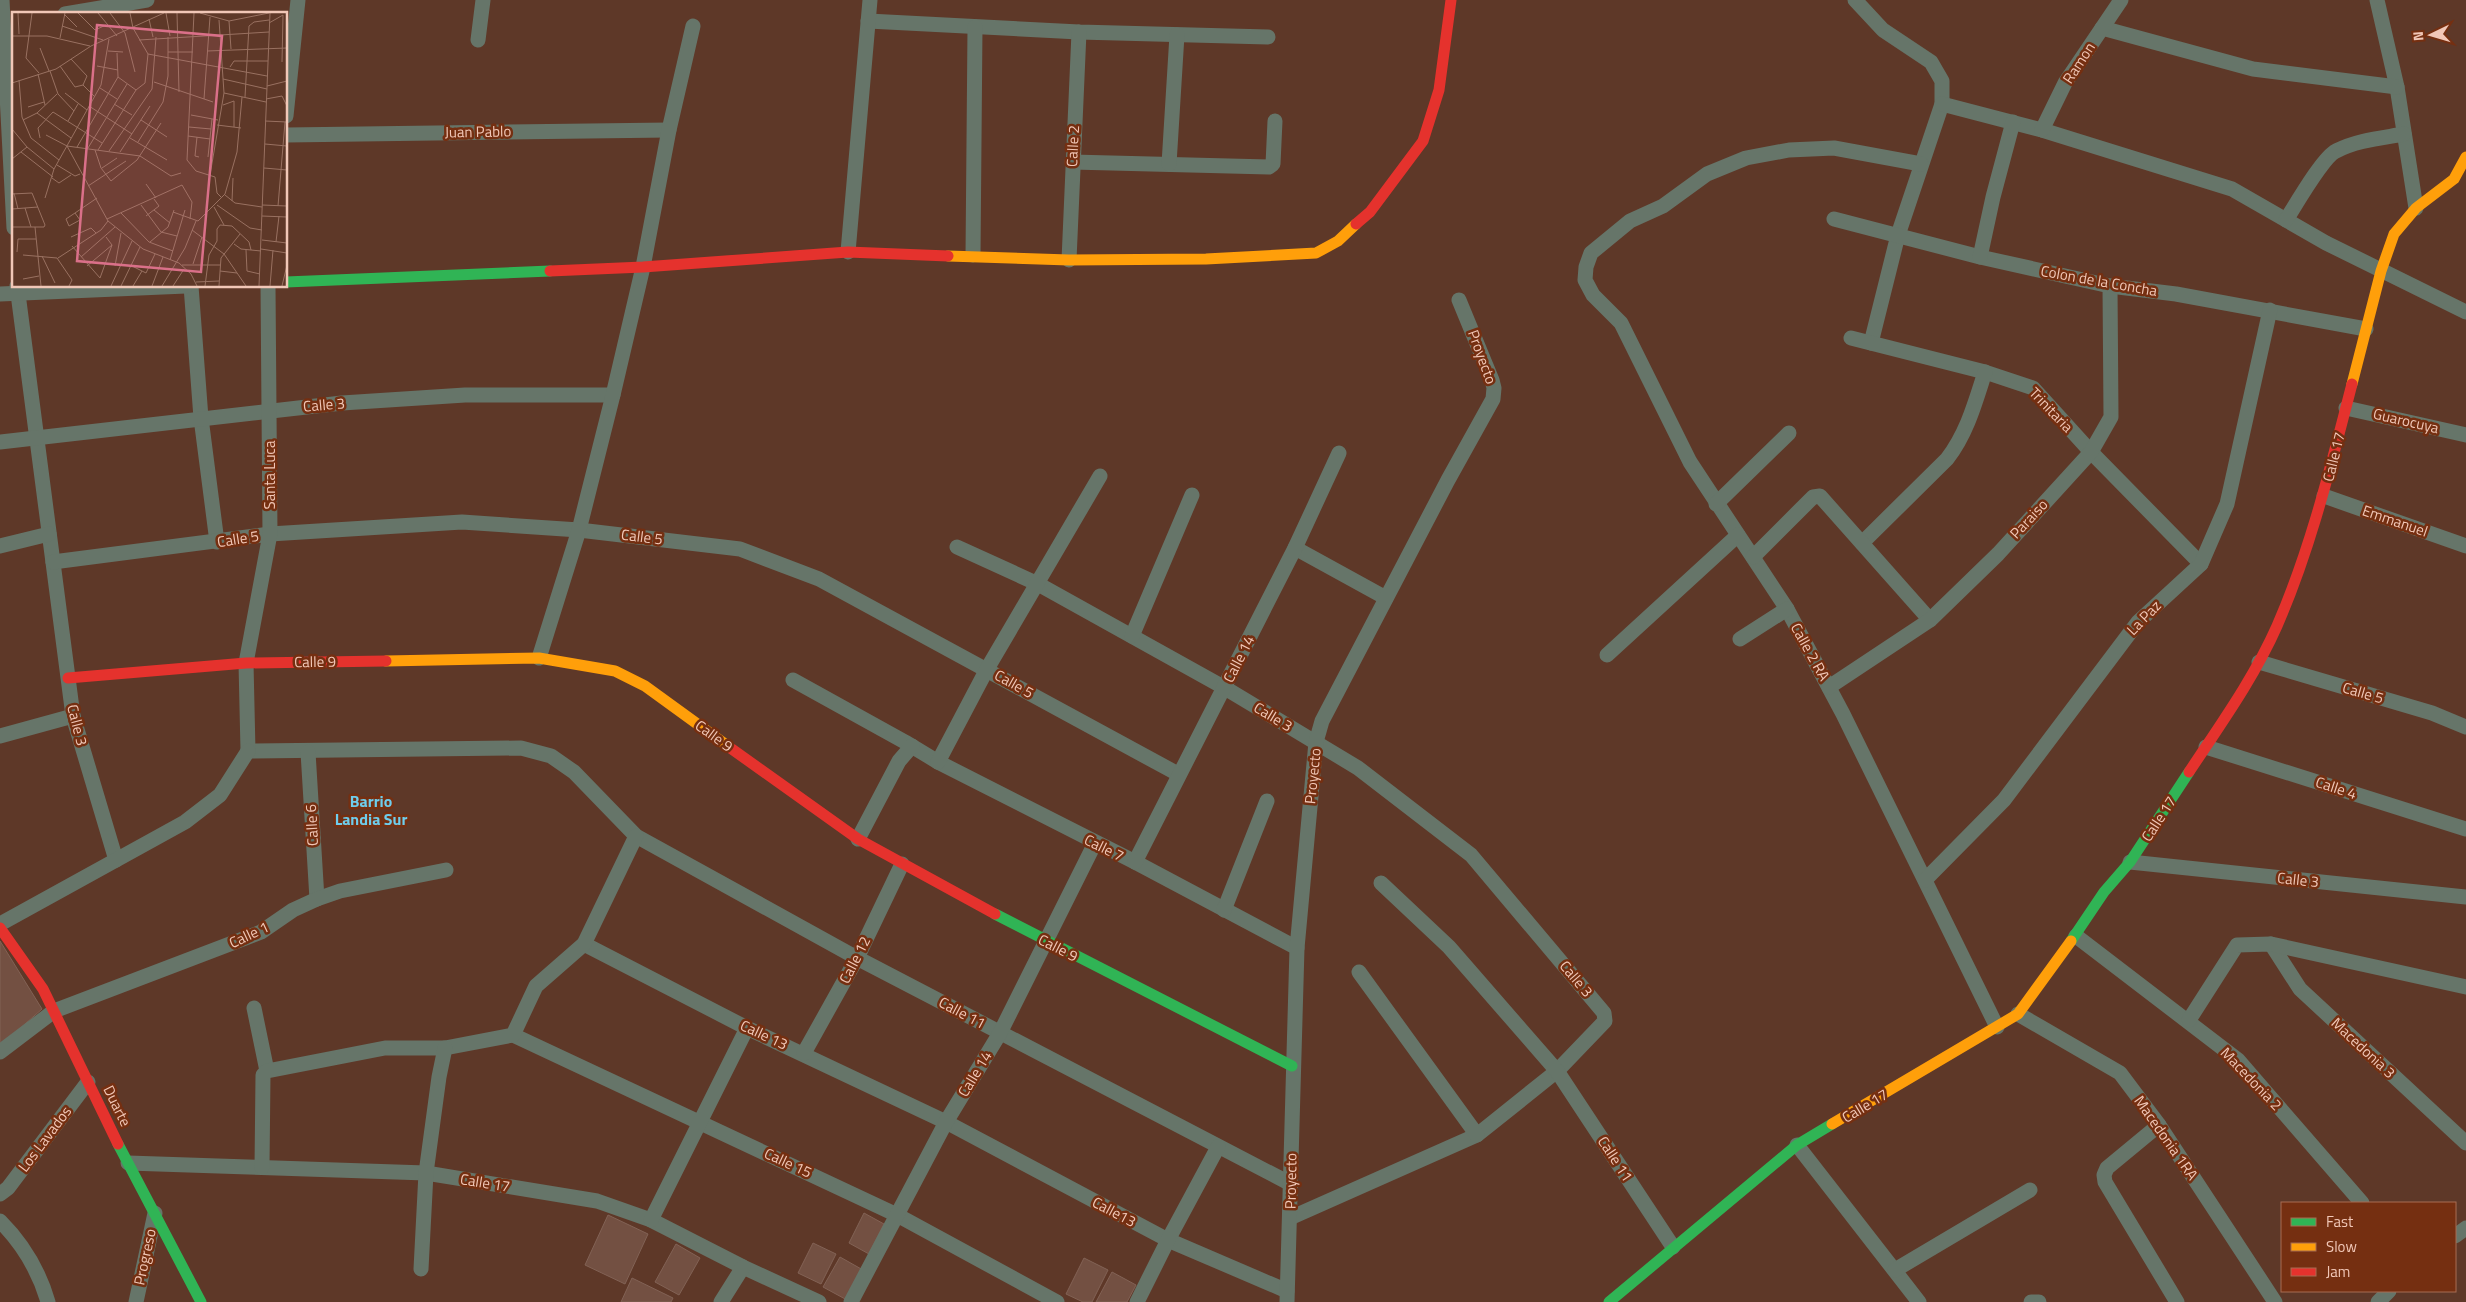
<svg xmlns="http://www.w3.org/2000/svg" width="2466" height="1302" viewBox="0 0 2466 1302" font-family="'Titillium Web',sans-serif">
	<rect width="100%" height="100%" fill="#5e3828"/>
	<g fill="#735042" stroke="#826255">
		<path d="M 0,941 L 42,1009 L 0,1046 Z"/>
		<path d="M 864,1213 L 884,1224 L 869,1254 L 849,1243 Z"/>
		<path d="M 608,1215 L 648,1234 L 625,1284 L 585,1265 Z"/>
		<path d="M 813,1243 L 836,1254 L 821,1284 L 798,1273 Z"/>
		<path d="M 676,1244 L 700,1258 L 679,1295 L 655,1282 Z"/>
		<path d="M 840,1257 L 863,1270 L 847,1300 L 823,1287 Z"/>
		<path d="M 1084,1258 L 1108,1270 L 1092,1302 L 1083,1302 L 1066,1294 Z"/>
		<path d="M 1112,1272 L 1136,1285 L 1127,1302 L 1096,1302 Z"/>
		<path d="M 632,1278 L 673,1298 L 671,1302 L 621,1302 Z"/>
	</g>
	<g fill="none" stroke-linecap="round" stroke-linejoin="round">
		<g stroke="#667569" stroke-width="15">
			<path d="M 2,0 L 14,228"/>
			<path d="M 1855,0 L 1883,30 L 1931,62 L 1942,81 L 1942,104 L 1898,235 L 1871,343"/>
			<path d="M 2377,0 L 2397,87 L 2416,208"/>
			<path d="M 65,14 L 147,0"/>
			<path d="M 868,21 L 1079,32 L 1268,37"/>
			<path d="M 2102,28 L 2253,69 L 2397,87"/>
			<path d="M 478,40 L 483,0"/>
			<path d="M 1942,104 L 2042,130 L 2232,189 L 2326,243 L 2466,312"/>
			<path d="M 286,116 L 298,0"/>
			<path d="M 2042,130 L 2065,83 L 2121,0"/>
			<path d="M 286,135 L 669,130"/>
			<path d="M 1072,162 L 1269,167 L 1273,164 L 1275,121"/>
			<path d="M 1169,164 L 1177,35"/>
			<path d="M 1921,164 L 1834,148 L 1789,150 L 1746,158 L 1707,174 L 1663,206 L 1630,221 L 1591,253 L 1586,267 L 1585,280 L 1593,295 L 1621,323 L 1690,462 L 1787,609 L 1843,714 L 1997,1027"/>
			<path d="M 1834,219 L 1980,257 L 2110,286 L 2176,294 L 2366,329"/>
			<path d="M 2286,220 C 2295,206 2323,157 2336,151 C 2357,140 2382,138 2404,134"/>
			<path d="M 848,252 L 870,0"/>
			<path d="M 973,255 L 975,27"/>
			<path d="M 1980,257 L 1993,197 L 2013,122"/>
			<path d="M 1069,260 L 1079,32"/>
			<path d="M 17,286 L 73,716 L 116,860"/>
			<path d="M 191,286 L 201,418 L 217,542"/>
			<path d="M 0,294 L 186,286"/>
			<path d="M 1851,338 L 1985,372 L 2033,388 L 2091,452 L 2201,564"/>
			<path d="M 2346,408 L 2466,435"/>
			<path d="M 0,442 L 342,403 L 465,395 L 613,395"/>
			<path d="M 2324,496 L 2466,546"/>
			<path d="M 1716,504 L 1789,433"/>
			<path d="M 1862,543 L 1947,459 C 1967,433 1975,403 1985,372"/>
			<path d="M 0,546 L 49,534"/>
			<path d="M 957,547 L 1038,584 L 1225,688 L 1358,768 L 1471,855 L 1604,1013 L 1605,1021 L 1557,1071 L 1477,1135 L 1290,1218"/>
			<path d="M 1295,548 L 1386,598"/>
			<path d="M 1753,557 L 1813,497 L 1820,496 L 1930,620"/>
			<path d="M 53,562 L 270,534 L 462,522 L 579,530 L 740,549 L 819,579 L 1178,774"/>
			<path d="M 1132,636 L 1192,495"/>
			<path d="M 1740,639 L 1787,609"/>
			<path d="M 1607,655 L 1738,535"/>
			<path d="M 539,658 L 579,530 L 613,395 L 643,267 L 669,130 L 693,26"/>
			<path d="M 2259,662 L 2432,713 L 2466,727"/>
			<path d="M 793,680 L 905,742 L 938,762 L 1135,862 L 1297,948"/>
			<path d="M 1829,687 L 1930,620 L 1998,554 L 2091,452 L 2111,417 L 2110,286"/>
			<path d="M 0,736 L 73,716"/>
			<path d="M 2206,747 L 2466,829"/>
			<path d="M 248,751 L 521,748 L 551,756 L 574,772 L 636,836 L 857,958 L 1291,1184"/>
			<path d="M 248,751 L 246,663 L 270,534 L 268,286"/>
			<path d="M 308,752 L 317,899"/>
			<path d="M 938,762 L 987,669 L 1100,476"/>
			<path d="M 858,839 L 899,761 L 912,746"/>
			<path d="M 1135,862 L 1295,548 L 1339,453"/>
			<path d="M 2130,862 L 2466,897"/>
			<path d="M 1925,880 L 2004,800 L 2138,622 L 2201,564 L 2227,504 L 2270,310"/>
			<path d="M 1381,883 L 1449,947 L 1557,1071 L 1673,1247"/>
			<path d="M 1224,910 L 1267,801"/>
			<path d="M 0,924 L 185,822 L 220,795 L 248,751"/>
			<path d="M 2076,936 L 2238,1060 L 2362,1203"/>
			<path d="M 584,944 L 747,1028 L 946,1122 L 1168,1240 L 1287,1291"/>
			<path d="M 2271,944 L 2300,989 L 2466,1143"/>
			<path d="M 1359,972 L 1477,1135"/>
			<path d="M 254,1008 L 267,1071"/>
			<path d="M 2018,1014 L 2120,1073 L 2159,1125 L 2275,1302"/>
			<path d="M 2189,1020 L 2237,945 L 2271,944 L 2466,987"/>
			<path d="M 513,1035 L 897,1215 L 1057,1302"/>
			<path d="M 0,1052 L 54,1011 L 261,932 L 293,910 L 317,899 L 340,891 L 446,870"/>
			<path d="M 804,1053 L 857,958 L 902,864"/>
			<path d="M 2159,1125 L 2107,1168 L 2104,1175 L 2105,1182 L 2177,1302"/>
			<path d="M 1797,1145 L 1919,1302"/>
			<path d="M 128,1163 L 426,1173 L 597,1201 L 651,1220 L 743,1267 L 819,1302"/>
			<path d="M 262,1167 L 263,1075 L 267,1071 L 385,1048 L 445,1048 L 513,1035 L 536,986 L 584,944 L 636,836"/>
			<path d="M 0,1194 L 8,1188 L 88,1082"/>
			<path d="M 651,1220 L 747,1028"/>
			<path d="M 0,1221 C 23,1244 39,1271 48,1302"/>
			<path d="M 2455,1236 L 2466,1228"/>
			<path d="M 421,1269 L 426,1173 L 439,1077 L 445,1048"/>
			<path d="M 1895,1270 L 2030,1190"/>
			<path d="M 136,1302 L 155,1213"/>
			<path d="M 721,1302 L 743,1267"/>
			<path d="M 851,1302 L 946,1122 L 1000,1033 L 1095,843"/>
			<path d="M 1137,1302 L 1168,1240 L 1218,1147"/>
			<path d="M 1287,1302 L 1297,948 L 1316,742 L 1322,721 L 1448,480 L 1493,399 L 1494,388 L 1492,380 L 1459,300"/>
			<path d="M 2031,1302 L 2039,1302"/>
			<path d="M 2378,1302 L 2389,1291"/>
		</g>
		<g stroke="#30b455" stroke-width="11">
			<path d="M 286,282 L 550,271"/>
			<path d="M 995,914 L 1292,1066"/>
			<path d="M 2071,941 L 2104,892 L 2130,862 L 2189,772"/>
			<path d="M 118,1144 L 201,1302"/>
			<path d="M 1609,1302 L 1797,1145 L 1832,1124"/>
		</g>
		<g stroke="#ff9f0a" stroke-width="11">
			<path d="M 948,256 L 1069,260 L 1206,259 L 1316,253 L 1338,241 L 1356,224"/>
			<path d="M 2352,384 L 2381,271 L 2394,234 L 2416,208 L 2454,179 L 2466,157"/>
			<path d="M 386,661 L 539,658 L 615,671 L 645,686 L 729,747"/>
			<path d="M 1832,1124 L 2018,1014 L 2071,941"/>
		</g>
		<g stroke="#e5322d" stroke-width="11">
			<path d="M 1356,224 L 1370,212 L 1423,141 L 1439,90 L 1451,0"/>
			<path d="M 550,271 L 643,267 L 848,252 L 948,256"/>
			<path d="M 68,678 L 246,663 L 386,661"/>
			<path d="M 729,747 L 858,839 L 995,914"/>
			<path d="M 2189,772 C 2220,725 2254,678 2277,626 C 2311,548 2331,465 2352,384"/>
			<path d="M 0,928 L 43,989 L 118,1144"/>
		</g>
	</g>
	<g text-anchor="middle" stroke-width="5" stroke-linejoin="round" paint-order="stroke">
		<g font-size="15" fill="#f1c7b7" stroke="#752f11">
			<text transform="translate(2079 63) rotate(-57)" y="5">Ramon</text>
			<text transform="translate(478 132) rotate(-1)" y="5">Juan Pablo</text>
			<text transform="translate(1073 146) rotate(-87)" y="5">Calle 2</text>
			<text transform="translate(2099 281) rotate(10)" y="5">Colon de la Concha</text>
			<text transform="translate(1482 357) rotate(70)" y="5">Proyecto</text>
			<text transform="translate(324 405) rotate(-5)" y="5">Calle 3</text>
			<text transform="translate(2051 410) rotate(46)" y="5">Trinitaria</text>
			<text transform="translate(2406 421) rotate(13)" y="5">Guarocuya</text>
			<text transform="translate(2334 457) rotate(-76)" y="5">Calle 17</text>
			<text transform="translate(270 475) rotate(-90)" y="5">Santa Luca</text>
			<text transform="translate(2029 519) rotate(-47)" y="5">Paraiso</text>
			<text transform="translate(2395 521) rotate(19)" y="5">Emmanuel</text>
			<text transform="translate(642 537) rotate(7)" y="5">Calle 5</text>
			<text transform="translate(238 539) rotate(-9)" y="5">Calle 5</text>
			<text transform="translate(2144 618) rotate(-46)" y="5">La Paz</text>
			<text transform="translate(1810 652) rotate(61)" y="5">Calle 2 RA</text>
			<text transform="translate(1239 659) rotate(-63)" y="5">Calle 14</text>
			<text transform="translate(315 662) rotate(-1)" y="5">Calle 9</text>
			<text transform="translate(1014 684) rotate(29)" y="5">Calle 5</text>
			<text transform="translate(2363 693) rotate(16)" y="5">Calle 5</text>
			<text transform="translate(1273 717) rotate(31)" y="5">Calle 3</text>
			<text transform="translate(77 725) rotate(76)" y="5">Calle 3</text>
			<text transform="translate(714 736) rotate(36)" y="5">Calle 9</text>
			<text transform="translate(1313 776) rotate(-84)" y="5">Proyecto</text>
			<text transform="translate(2336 788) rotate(18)" y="5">Calle 4</text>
			<text transform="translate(2159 819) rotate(-57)" y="5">Calle 17</text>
			<text transform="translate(312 825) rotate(-93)" y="5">Calle 6</text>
			<text transform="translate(1104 848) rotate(26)" y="5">Calle 7</text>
			<text transform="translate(2298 880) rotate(6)" y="5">Calle 3</text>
			<text transform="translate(249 935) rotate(-25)" y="5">Calle 1</text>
			<text transform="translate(1058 948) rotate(27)" y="5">Calle 9</text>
			<text transform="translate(855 960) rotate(-63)" y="5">Calle 12</text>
			<text transform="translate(1576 979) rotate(50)" y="5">Calle 3</text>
			<text transform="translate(962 1013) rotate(28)" y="5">Calle 11</text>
			<text transform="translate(764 1035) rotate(25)" y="5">Calle 13</text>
			<text transform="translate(2363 1048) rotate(43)" y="5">Macedonia 3</text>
			<text transform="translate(975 1074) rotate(-59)" y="5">Calle 14</text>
			<text transform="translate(2251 1079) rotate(46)" y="5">Macedonia 2</text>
			<text transform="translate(117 1106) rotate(64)" y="5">Duarte</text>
			<text transform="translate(1865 1106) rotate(-31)" y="5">Calle 17</text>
			<text transform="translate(2166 1138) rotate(55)" y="5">Macedonia 1RA</text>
			<text transform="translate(45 1139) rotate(-53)" y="5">Los Lavados</text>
			<text transform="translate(1615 1159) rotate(57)" y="5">Calle 11</text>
			<text transform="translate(788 1163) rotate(25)" y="5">Calle 15</text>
			<text transform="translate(1291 1181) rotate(-89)" y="5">Proyecto</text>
			<text transform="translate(485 1183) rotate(9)" y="5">Calle 17</text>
			<text transform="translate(1114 1212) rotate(28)" y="5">Calle13</text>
			<text transform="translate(145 1257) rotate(-78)" y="5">Progreso</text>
		</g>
		<g font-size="16" font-weight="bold" fill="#6ecdec" stroke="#752f11">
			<text x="371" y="807">Barrio<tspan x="371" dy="18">Landia Sur</tspan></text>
		</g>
	</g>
	<g transform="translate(12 12)">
		<rect width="275" height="275" fill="#5e3828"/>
		<path fill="none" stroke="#997161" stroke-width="1" d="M 6,1 L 7,22M 20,1 L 14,46 L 27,61M 66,1 L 83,18 L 94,13M 86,1 L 105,24M 98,1 L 113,21 L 123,60M 118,1 L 121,16 L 136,42M 154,1 L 158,24M 165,1 L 167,80M 182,1 L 175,148 L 184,159 L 203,165 L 205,181 L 210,186M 188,1 L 217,9 L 257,1M 52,2 L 65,15M 137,7 L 141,25M 217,9 L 219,37M 257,11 L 271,3 L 270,50M 50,14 L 91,28M 0,24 L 35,24 L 78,34M 48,26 L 53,1M 127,28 L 257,20M 28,36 L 37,59M 96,39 L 111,40M 195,39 L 275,36M 156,40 L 181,40M 105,41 L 106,65 L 124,78M 136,42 L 255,64M 48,54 L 63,75 L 71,73 L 75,64 L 59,47M 85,54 L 106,58M 218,55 L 222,49 L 256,49M 38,59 L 46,82 L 62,99M 26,62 L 33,93M 211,67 L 255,77M 7,68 L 10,105 L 19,126 L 47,148M 142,70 L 201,90M 0,71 L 44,57 L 79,34 L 152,1M 71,73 L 82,84M 255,74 L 275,69M 88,76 L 105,87M 53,81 L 75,98M 212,81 L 254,90M 233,85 L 237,14 L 242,10 L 257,8M 192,87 L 198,5M 254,87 L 270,84 L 275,94M 102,92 L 120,103M 211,93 L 222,89 L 222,115M 77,94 L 120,122M 16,95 L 32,90M 25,101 L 59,126M 179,103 L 206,108M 11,108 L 25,101 L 45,82M 129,108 L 155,125M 56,109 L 66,92M 253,109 L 275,110M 205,113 L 229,116M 177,115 L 199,117M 0,117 L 15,135 L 42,157M 34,123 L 55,134 L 128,144 L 159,164 L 169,161M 176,124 L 198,127M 185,125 L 183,144 L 187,145M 28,126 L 26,116 L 41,100 L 90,131M 118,126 L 155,148M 126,130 L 151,90 L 156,64 L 156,25M 253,132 L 275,134M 55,134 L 96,209 L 131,237 L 167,251 L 179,262 L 185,274M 65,135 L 106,65M 76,136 L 115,72M 83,138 L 89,156 L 99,169 L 125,148 L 149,111M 86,138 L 124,78 L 133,71 L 136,42M 97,139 L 140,77 L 144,25M 9,140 L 41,165M 108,140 L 138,94M 196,145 L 200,107M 0,147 L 15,135M 45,153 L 63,164 L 68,162M 90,156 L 105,146M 252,156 L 275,158M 198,163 L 212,81 L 207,8M 40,166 L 47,171 L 59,163M 134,172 L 144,186M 76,174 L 114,149M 2,181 L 6,197M 0,182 L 20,181 L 33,213 L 32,215 L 0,215M 213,183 L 223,191 L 250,195M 33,186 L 42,157 L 89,73 L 97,27M 220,189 L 221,166M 129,193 L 149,220 L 165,224M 205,193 L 238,216 L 250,218M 250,193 L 275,194M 266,194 L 273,110M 202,195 L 212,213M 13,196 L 19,215M 0,197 L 26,195M 142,198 L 158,211M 161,200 L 186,209 L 213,182 L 225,140 L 230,85M 63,201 L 68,208 L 57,214 L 54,207 L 63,201 L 85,186M 109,201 L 137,230 L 161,239M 134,204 L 147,194 L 142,187M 250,204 L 275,205M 95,207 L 170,173 L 180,190 L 178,207M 23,215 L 29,274M 180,218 L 212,242 L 234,274M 59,225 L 79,216 L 84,221M 250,228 L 275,231M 138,230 L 156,215 L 162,198M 264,230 L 267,204M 222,232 L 229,237 L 249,239M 60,234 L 88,266 L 100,233 L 94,225M 249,237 L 275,241M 234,238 L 235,259 L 248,262M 5,240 L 6,227 L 24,227M 11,243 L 45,246 L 60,268 L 57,274M 30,244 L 43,271M 69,245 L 103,215M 46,246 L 89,218 L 96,209M 158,248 L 173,198M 181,252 L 190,225M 170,253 L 208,253M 75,254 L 100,233M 103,254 L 109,221M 120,254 L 134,261 L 143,242M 208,259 L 225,261M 11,267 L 27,264M 184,270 L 207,269M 99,274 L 120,229M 109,274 L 128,235M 121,274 L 130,259M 140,274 L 151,245M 150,274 L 173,236 L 184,209M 161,274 L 172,257M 193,274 L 197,243 L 205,229 L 205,217 L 208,213 L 220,214 L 237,230 L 239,238M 207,274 L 209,246 L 228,222M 247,274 L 258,1M 258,274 L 261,238M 270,274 L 275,253"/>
		<path fill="#da7089" fill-opacity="0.15" stroke="#da7089" stroke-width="2.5" d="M 85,13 L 210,24 L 189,260 L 65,249 Z"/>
		<rect width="275" height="275" fill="none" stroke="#f1c7b7" stroke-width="2.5"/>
	</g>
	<rect x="2281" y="1202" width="175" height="90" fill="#752f11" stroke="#a76c53"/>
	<rect x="2291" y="1218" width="25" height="8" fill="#30b455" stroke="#a76c53"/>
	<text x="2326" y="1227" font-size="15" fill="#f1c7b7">Fast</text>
	<rect x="2291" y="1243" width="25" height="8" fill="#ff9f0a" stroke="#a76c53"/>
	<text x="2326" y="1252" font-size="15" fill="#f1c7b7">Slow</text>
	<rect x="2291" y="1268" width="25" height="8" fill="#e5322d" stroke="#a76c53"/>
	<text x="2326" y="1277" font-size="15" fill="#f1c7b7">Jam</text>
	<g transform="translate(2431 35) rotate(265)" stroke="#752f11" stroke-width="4" paint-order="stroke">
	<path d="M0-4L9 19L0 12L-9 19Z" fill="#f1c7b7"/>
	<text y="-8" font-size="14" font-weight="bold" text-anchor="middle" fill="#f1c7b7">N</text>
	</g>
</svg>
